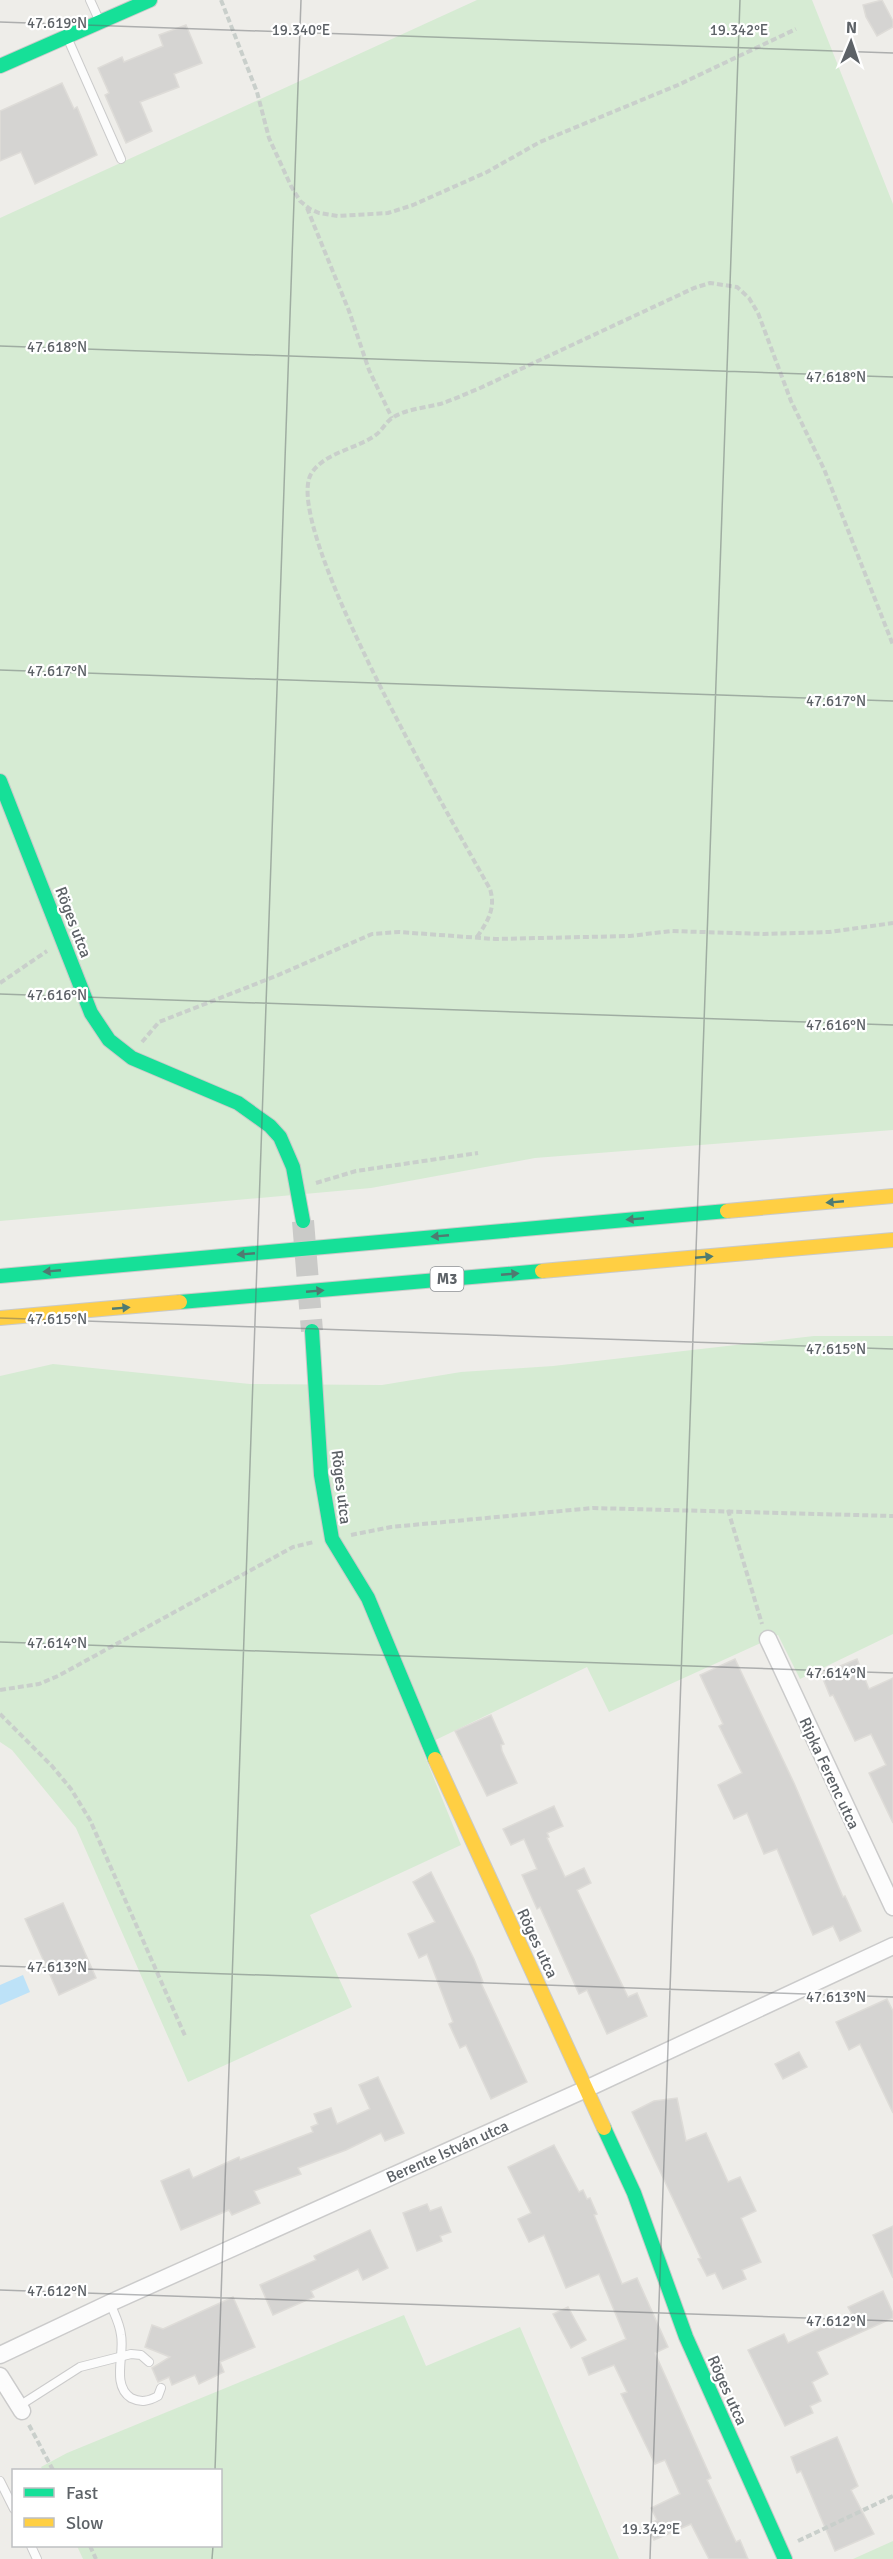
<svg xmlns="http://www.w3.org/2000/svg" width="893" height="2559" viewBox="0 0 893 2559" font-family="Signika,sans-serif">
	<rect width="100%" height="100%" fill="#eeede9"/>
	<g fill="#d6ebd3">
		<path d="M 477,0 L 812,0 L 893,204 L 893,1130 L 535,1158 L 371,1188 L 0,1221 L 0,218 Z"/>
		<path d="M 814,1336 L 893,1336 L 893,1634 L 800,1679 L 778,1635 L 609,1712 L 587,1667 L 421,1747 L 461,1845 L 310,1915 L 352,2007 L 188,2082 L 76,1828 L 12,1750 L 0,1742 L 0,1376 L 53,1364 L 250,1384 L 382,1385 L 461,1372 L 553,1366 Z"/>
		<path d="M 404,2315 L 426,2366 L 520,2327 L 619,2559 L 83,2559 L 77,2546 L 220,2546 L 220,2470 L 43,2470 L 41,2467 L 67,2453 Z"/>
		<path d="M 893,2541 L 893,2559 L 853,2559 Z"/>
	</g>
	<path fill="#bde2f8" d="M 23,1975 L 30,1992 L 0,2005 L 0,1985 Z"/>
	<g fill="#d5d4d2" stroke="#dedcd8" stroke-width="1.5">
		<path d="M 882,0 L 893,21 L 893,27 L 877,36 L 866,17 L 863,5 Z"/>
		<path d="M 186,25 L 202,63 L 174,74 L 179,87 L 140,102 L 152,131 L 126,143 L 105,95 L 109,93 L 98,68 L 122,57 L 124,62 L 163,46 L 159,35 Z"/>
		<path d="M 62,83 L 74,109 L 77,107 L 97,155 L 35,184 L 21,152 L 0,161 L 0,111 Z"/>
		<path d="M 735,1659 L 794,1783 L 843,1897 L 845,1896 L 861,1931 L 840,1941 L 833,1926 L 813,1935 L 777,1849 L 764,1854 L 747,1813 L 734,1819 L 718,1785 L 742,1773 L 719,1726 L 723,1724 L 700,1675 Z"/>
		<path d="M 857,1659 L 869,1689 L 893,1678 L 893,1823 L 869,1773 L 886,1765 L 871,1734 L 855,1741 L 833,1695 L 830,1696 L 821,1674 Z"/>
		<path d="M 491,1715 L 504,1744 L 501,1745 L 502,1751 L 517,1783 L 487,1796 L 455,1731 Z"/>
		<path d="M 554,1806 L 563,1826 L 547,1833 L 549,1837 L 547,1838 L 565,1877 L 584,1868 L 591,1883 L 577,1890 L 628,1997 L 637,1993 L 647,2016 L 607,2034 L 587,1990 L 579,1994 L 540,1907 L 537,1909 L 522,1875 L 537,1869 L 524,1839 L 511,1845 L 503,1829 Z"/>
		<path d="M 431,1872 L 474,1959 L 483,1982 L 481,1983 L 527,2082 L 491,2099 L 466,2045 L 460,2048 L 449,2024 L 453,2022 L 427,1954 L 419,1958 L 408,1934 L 435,1922 L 413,1882 Z"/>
		<path d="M 63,1903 L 96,1978 L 59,1995 L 25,1919 Z"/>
		<path d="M 887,1999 L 893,2011 L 893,2113 L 860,2044 L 849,2050 L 836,2022 Z"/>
		<path d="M 799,2052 L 807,2067 L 783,2079 L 775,2064 Z"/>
		<path d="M 378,2077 L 404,2133 L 385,2141 L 381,2133 L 346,2150 L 298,2168 L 301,2174 L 254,2191 L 260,2203 L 232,2215 L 229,2210 L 181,2230 L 161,2181 L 189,2169 L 193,2178 L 239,2157 L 240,2160 L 313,2132 L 311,2127 L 318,2124 L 314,2114 L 331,2108 L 337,2124 L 370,2109 L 359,2085 Z"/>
		<path d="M 677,2098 L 686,2141 L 706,2133 L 728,2182 L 740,2177 L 756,2211 L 741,2218 L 761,2262 L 742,2270 L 746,2279 L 723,2289 L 715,2273 L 707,2276 L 698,2259 L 701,2258 L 632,2112 L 654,2101 Z"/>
		<path d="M 554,2145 L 579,2192 L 583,2190 L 587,2199 L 590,2198 L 597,2214 L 594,2215 L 622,2284 L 637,2278 L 668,2347 L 655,2353 L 711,2478 L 707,2480 L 736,2542 L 740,2540 L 748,2559 L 709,2559 L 691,2524 L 654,2540 L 647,2525 L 657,2520 L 651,2508 L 680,2494 L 665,2460 L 655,2464 L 621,2394 L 627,2392 L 614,2365 L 589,2375 L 582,2358 L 626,2339 L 599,2274 L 566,2288 L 544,2235 L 529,2242 L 518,2219 L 531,2213 L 508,2167 Z"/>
		<path d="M 427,2204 L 430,2211 L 441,2207 L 451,2232 L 440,2236 L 442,2241 L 417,2251 L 403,2213 Z"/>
		<path d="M 893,2226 L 893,2278 L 873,2235 Z"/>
		<path d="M 370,2230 L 388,2268 L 363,2280 L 358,2269 L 311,2291 L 314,2297 L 273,2315 L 260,2285 L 316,2260 L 314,2256 Z"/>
		<path d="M 883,2291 L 893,2313 L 893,2318 L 817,2352 L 828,2374 L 812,2382 L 821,2401 L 810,2406 L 813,2413 L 785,2426 L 748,2350 L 784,2334 L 788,2343 L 852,2314 L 848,2307 Z"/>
		<path d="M 233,2297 L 255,2347 L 220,2362 L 224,2372 L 199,2384 L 195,2375 L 172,2385 L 169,2377 L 158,2382 L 152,2368 L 170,2357 L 145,2347 L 152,2325 L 163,2329 Z"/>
		<path d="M 568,2307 L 586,2340 L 571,2348 L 553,2314 Z"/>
		<path d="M 837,2437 L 858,2486 L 851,2490 L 874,2534 L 835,2551 L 801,2471 L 797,2473 L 791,2457 Z"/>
	</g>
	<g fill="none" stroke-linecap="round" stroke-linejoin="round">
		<path stroke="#cacac8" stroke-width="22" stroke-dasharray="22 11" stroke-linecap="butt" d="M 303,1221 L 312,1331"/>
		<g stroke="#cbcbcb" stroke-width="10">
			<g id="lane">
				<path d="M 90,0 L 100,22"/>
				<path d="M 67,37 L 121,159"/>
				<path d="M 110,2303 C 114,2313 120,2324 121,2335 C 125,2354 111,2385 131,2398 C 141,2403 149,2401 158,2396 L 161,2388"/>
				<path d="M 19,2406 L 80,2367 L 131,2354 L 141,2355 L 149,2362"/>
				<path d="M 0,2481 L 14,2509"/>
				<path d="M 31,2546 L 37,2559"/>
			</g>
		</g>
		<g stroke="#cbcbcb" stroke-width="19">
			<g id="street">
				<path d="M 768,1639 L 893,1907"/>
				<path d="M 0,2355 L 110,2303 L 586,2089 L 893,1946"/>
				<path d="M 0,2376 L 22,2411"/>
			</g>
		</g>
		<g stroke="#c9cac9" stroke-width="16">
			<g id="fast">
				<path d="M 0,66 L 150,0"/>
				<path d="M 0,781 L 91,1013 L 109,1040 L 132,1058 L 238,1103 L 270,1126 L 280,1137 L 293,1167 L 303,1221"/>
				<path d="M 0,1276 L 727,1211"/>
				<path d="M 180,1302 L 542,1271"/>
				<path d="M 312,1331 L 321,1475 L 332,1539 L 368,1598 L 435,1759"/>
				<path d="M 604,2128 L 634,2193 L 686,2337 L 785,2559"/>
			</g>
		</g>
		<g stroke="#c9cac9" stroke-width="16">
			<g id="slow">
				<path d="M 727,1211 L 893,1196"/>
				<path d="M 542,1271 L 893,1240"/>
				<path d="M 0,1318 L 180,1302"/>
				<path d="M 435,1759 L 604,2128"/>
			</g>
		</g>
		<g stroke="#c9cfcb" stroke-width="4" stroke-dasharray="6 3" stroke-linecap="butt">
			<path d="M 221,0 L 257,92 L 269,138 L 291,186 L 300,201 L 310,209 L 319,213 L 338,216 L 388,213 L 413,205 L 487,172 L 540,142 L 678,85 L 796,29"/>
			<path d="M 307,208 L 349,311 L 369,370 L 392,418"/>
			<path d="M 477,937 C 488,921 496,908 490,889 C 456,828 281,528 311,474 C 324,452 358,449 377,434 C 382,430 386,422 392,418 C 406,409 424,408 440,404 C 453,400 465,394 478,389 L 694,288 L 710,283 L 737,287 L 749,298 L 758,313 L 791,401 L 824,469 L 893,645"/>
			<path d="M 0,983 L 47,951"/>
			<path d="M 142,1042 L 159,1022 L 276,976 L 372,934 L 399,932 L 495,939 L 630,936 L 671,931 L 764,934 L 829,932 L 893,923"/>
			<path d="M 316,1183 L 356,1171 L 478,1153"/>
			<path d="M 728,1510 L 762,1624"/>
			<path d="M 351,1535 L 391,1527 L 593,1508 L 893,1516"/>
			<path d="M 0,1690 L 39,1684 L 58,1676 L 293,1547 L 314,1542"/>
			<path d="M 0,1714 L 52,1766 L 71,1789 L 90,1820 L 186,2038"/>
			<path d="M 29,2425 L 53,2470"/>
			<path d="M 798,2541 L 893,2496"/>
			<path d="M 90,2546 L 96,2559"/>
		</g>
		<use href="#lane" stroke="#fcfcfc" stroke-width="8"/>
		<use href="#street" stroke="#fcfcfc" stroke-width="16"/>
		<use href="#fast" stroke="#16e098" stroke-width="14"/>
		<use href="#slow" stroke="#ffcf43" stroke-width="14"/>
	</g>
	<defs><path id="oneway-solid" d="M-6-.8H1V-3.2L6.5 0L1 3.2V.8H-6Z" transform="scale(1.5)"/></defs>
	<g fill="#4f7b71">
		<use href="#oneway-solid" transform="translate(835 1202) rotate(175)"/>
		<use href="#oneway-solid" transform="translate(635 1219) rotate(175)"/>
		<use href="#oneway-solid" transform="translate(440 1236) rotate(175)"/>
		<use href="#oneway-solid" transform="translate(246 1254) rotate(175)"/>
		<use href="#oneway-solid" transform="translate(704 1257) rotate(-5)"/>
		<use href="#oneway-solid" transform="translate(52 1271) rotate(175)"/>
		<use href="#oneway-solid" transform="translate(510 1274) rotate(-5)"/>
		<use href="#oneway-solid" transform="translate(315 1291) rotate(-5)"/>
		<use href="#oneway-solid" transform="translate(121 1308) rotate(-5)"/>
	</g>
	<path fill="none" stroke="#5d6267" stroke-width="1.5" stroke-opacity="0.45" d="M 0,22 L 893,53M 0,346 L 893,377M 0,670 L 893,701M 0,994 L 893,1025M 0,1318 L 893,1349M 0,1642 L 893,1673M 0,1966 L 893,1997M 0,2290 L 893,2321M 215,2470 L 301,0M 212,2559 L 213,2546M 650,2559 L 740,0"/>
	<g text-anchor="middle" stroke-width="4.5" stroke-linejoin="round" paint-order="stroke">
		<rect fill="#fff" stroke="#8e9195" stroke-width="1.5" x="430.5" y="1267" width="33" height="24" rx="4.5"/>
		<g font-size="15" font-weight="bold" fill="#5d6267">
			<text x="447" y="1284">M3</text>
		</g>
		<g font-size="16" fill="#5d6267" stroke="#fff">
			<text transform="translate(74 922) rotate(69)" y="6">Röges utca</text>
			<text transform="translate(342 1487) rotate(83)" y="6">Röges utca</text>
			<text transform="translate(830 1773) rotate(65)" y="6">Ripka Ferenc utca</text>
			<text transform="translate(538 1943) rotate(65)" y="6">Röges utca</text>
			<text transform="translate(447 2151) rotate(-24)" y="6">Berente István utca</text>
			<text transform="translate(728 2390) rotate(66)" y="6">Röges utca</text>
		</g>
	</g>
	<g font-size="15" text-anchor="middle" fill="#5d6267" stroke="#fff" stroke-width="4.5" stroke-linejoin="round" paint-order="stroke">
		<text x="57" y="28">47.619°N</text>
		<text x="301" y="35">19.340°E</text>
		<text x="739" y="35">19.342°E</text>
		<text x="57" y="352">47.618°N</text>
		<text x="836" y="382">47.618°N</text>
		<text x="57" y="676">47.617°N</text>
		<text x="836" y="706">47.617°N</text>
		<text x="57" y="1000">47.616°N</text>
		<text x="836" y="1030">47.616°N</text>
		<text x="57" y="1324">47.615°N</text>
		<text x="836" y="1354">47.615°N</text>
		<text x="57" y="1648">47.614°N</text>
		<text x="836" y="1678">47.614°N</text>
		<text x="57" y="1972">47.613°N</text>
		<text x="836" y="2002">47.613°N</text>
		<text x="57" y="2296">47.612°N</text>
		<text x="836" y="2326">47.612°N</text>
		<text x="651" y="2534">19.342°E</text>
	</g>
	<rect x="12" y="2469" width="210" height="78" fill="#ffffff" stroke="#bec0c2" stroke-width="1.5"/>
	<rect x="24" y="2488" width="30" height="9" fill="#16e098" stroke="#bec0c2" stroke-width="1.5"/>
	<text x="66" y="2499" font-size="18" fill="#5d6267">Fast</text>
	<rect x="24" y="2518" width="30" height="9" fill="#ffcf43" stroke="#bec0c2" stroke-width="1.5"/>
	<text x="66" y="2529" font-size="18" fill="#5d6267">Slow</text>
	<g transform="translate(851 42) rotate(2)" stroke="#ffffff" stroke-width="4.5" paint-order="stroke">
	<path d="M0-4.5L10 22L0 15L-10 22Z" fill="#5d6267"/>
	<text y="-9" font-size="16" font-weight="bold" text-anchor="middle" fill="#5d6267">N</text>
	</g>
</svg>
